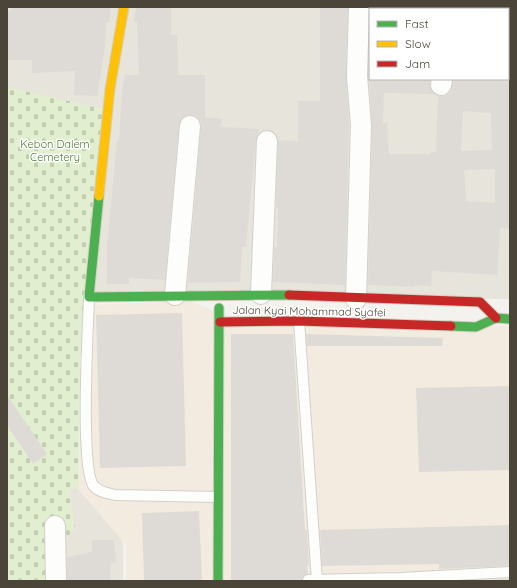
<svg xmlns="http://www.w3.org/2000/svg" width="517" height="588" viewBox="0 0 517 588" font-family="Quicksand,sans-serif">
	<defs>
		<pattern id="cemetery-stones" width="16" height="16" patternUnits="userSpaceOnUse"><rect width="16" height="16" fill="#e1eecf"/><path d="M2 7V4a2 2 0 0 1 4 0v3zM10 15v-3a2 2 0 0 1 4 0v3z" fill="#c3cdb2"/></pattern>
	</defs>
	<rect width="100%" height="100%" fill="#f4f2ee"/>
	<g fill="#e7e4dc" fill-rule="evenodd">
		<path d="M 7,7 L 510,7 L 510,299 L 89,297 L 7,90 ZM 370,9 L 508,9 L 508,79 L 370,79 Z"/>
		<path d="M 113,488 L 123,544 L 123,581 L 50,581 L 49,558 L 75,528 L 69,489 Z"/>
	</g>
	<path fill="#f3ebdf" d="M 191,301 L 238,321 L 510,326 L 510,581 L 126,581 L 127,546 L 79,490 L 84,305 Z"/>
	<path fill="url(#cemetery-stones)" d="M 7,87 L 108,110 L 89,297 L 80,358 L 79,489 L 69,489 L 75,528 L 49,558 L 50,581 L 7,581 Z"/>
	<g fill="#dedbd6" fill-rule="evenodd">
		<path d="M 11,7 L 111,7 L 109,22 L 106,22 L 105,46 L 97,96 L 74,95 L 75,71 L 32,73 L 32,60 L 7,60 L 7,11 L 11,11 Z"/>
		<path d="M 136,7 L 171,7 L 171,35 L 177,35 L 178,75 L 205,75 L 205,117 L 222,119 L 221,127 L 259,129 L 256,141 L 246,247 L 242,247 L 240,282 L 188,283 L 201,127 L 201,122 L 197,117 L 191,115 L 181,119 L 179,125 L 165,280 L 129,278 L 129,284 L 107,284 L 107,246 L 117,141 L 119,141 L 122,91 L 125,75 L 139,75 L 137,22 L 134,22 Z"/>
		<path d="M 320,7 L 348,7 L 346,76 L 349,125 L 345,285 L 273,282 L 274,247 L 277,247 L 278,208 L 276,208 L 278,140 L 298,141 L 298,101 L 320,101 Z"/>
		<path d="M 370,24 L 370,79 L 430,79 L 430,89 L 434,94 L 384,93 L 383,123 L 387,123 L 389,154 L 431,154 L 431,152 L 436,152 L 438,96 L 445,96 L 450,93 L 453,79 L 510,79 L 510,229 L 500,228 L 497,275 L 432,271 L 431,286 L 415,285 L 415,287 L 368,285 L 372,125 L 369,76 ZM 463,111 L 491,113 L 492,150 L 461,151 ZM 495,169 L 495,203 L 466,201 L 464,170 Z"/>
		<path d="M 182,313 L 186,466 L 100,468 L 96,315 Z"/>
		<path d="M 231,334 L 293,334 L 305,530 L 307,530 L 309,566 L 307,566 L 308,574 L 303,577 L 302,581 L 231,581 Z"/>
		<path d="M 306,334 L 443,338 L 442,346 L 307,346 Z"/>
		<path d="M 510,386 L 510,470 L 419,472 L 416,388 Z"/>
		<path d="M 7,395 L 47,454 L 33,464 L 7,425 Z"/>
		<path d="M 199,511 L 202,581 L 144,581 L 142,513 Z"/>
		<path d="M 510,525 L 510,566 L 439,569 L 439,564 L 322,566 L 320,530 Z"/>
		<path d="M 92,540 L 114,540 L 116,562 L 111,563 L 110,580 L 67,581 L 67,557 L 92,552 Z"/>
		<path d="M 510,579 L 510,581 L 465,581 Z"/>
	</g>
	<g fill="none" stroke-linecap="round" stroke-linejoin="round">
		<g stroke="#d2d0cb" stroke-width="12">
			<g id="lane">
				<path d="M 89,297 C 88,329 80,464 93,485 C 98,492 107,493 115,495 L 218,497"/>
				<path d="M 299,321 L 317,581"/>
				<path d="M 308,580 L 401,578 L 510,572"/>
			</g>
		</g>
		<g stroke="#d2d0cb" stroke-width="22">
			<g id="street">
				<path d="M 445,9 L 445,7"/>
				<path d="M 441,85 L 442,79"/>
				<path d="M 261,294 L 267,141"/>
				<path d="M 175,295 L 190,126"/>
				<path d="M 356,299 L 361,125 L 357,76 L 359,7"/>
				<path d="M 55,526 L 56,581"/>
			</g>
		</g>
		<g stroke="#d3cfc5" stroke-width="11">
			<g id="fast">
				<path d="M 99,196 L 89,297 L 289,295"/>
				<path d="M 451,326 L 476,327 L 496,318 L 509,319"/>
				<path d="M 218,581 L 219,308"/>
			</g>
		</g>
		<g stroke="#d3cfc5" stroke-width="11">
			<path id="slow" d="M 99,196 L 110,89 L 124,7"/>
		</g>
		<g stroke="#d3cfc5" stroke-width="11">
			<g id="jam">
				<path d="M 289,295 L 480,302 L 496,318"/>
				<path d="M 220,322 L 299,321 L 451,326"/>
			</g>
		</g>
		<use href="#lane" stroke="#fdfdfc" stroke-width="10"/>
		<use href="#street" stroke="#fdfdfc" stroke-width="20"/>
		<use href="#fast" stroke="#4caf50" stroke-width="9"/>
		<use href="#slow" stroke="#ffc107" stroke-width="9"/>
		<use href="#jam" stroke="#c62828" stroke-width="9"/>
	</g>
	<g text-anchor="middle" stroke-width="3" stroke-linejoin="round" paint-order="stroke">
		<g font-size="11" fill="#4a7f2a" stroke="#fff">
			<text x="55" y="148">Kebon Dalem<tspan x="55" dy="13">Cemetery</tspan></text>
		</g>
		<g font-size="11" fill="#4b4439" stroke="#fff">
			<text transform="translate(309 311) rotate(1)" y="4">Jalan Kyai Mohammad Syafei</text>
		</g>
	</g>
	<rect width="517" height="588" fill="none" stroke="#4b4439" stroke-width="16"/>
	<rect x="369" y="8" width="140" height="72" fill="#ffffff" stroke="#b7b4b0"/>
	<rect x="377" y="21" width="20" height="6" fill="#4caf50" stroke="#b7b4b0"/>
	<text x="405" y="28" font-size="12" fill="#4b4439">Fast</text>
	<rect x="377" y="41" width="20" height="6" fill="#ffc107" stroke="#b7b4b0"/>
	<text x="405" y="48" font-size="12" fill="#4b4439">Slow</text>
	<rect x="377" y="61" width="20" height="6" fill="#c62828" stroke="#b7b4b0"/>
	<text x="405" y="68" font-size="12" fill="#4b4439">Jam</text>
</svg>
